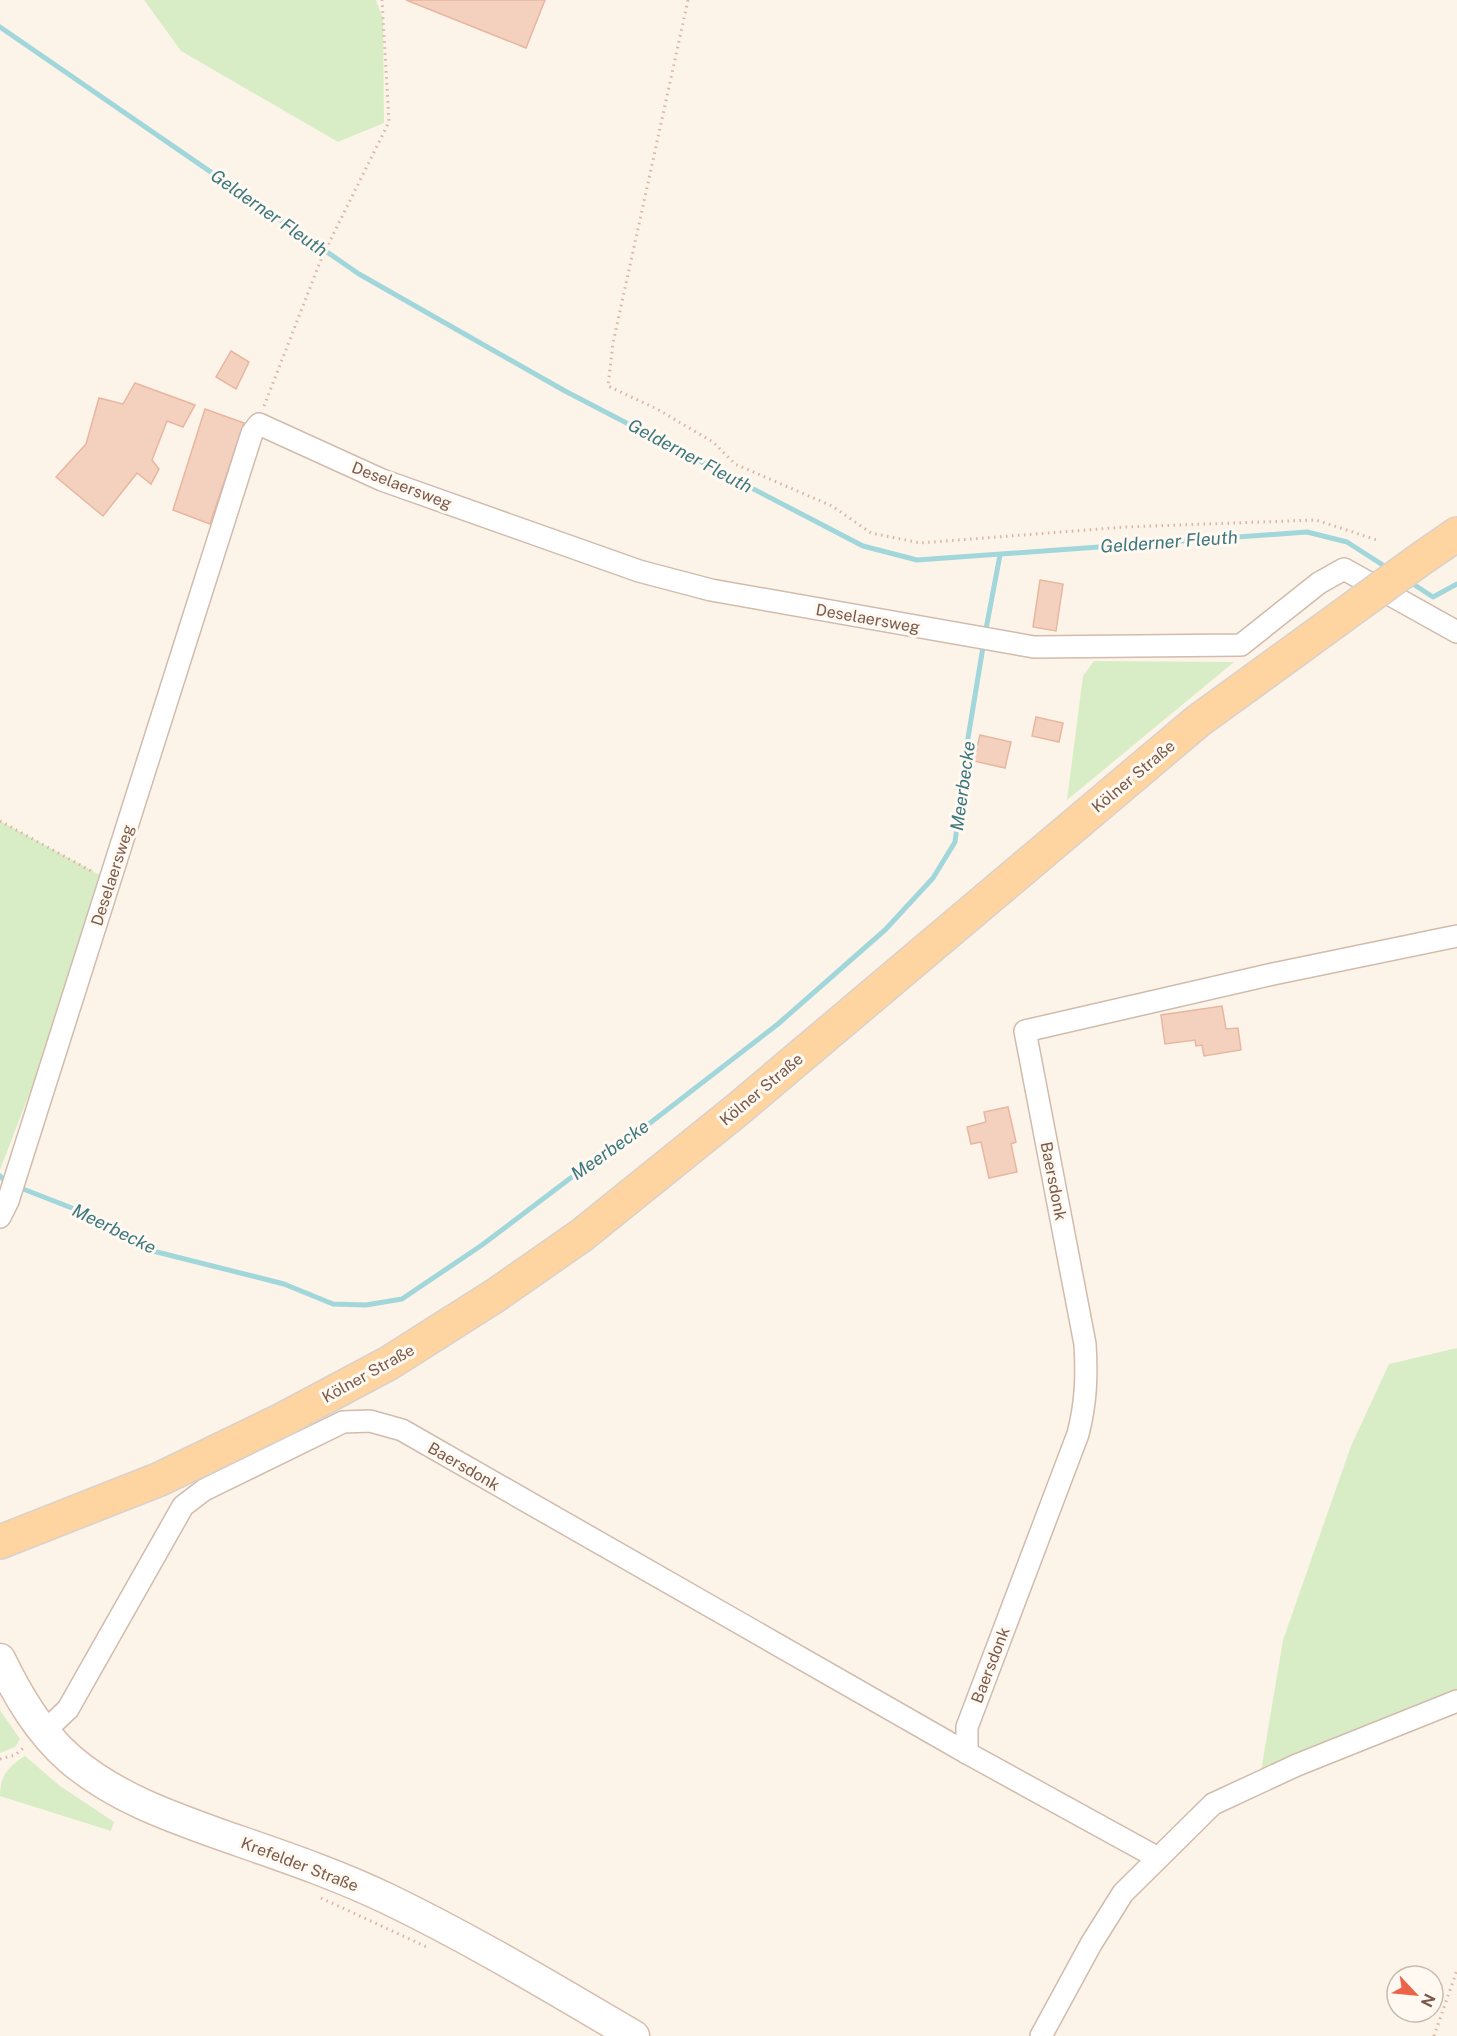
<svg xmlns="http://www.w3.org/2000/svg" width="1457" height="2036" viewBox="0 0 1457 2036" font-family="'Public Sans',sans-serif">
	<rect width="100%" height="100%" fill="#fdf4e9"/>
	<g fill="#d8edc6">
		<path d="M 144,0 L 376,0 L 383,19 L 384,123 L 338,142 L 181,51 Z"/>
		<path d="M 1094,661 L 1234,662 L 1067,800 L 1083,676 Z"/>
		<path d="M 0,821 L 111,881 L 0,1170 Z"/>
		<path d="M 1457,1348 L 1457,1699 L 1260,1777 L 1283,1640 L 1351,1446 L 1389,1364 Z"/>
		<path d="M 0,1710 L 20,1739 L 15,1747 L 0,1753 Z"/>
		<path d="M 25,1756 L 60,1786 L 114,1822 L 111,1831 L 0,1796 C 0,1775 9,1766 25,1756 Z"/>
	</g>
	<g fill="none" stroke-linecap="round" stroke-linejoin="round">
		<g stroke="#a1d6db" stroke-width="5">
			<path d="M 0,27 L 359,274 L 565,391 L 863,546 L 917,560 L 1307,532 L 1347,542 L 1389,569"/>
			<path d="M 1410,582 L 1433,597 L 1457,584"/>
			<path d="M 986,629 L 1000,555"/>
			<path d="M 0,1176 L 3,1179"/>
			<path d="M 18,1187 L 95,1217 L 153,1251 L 284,1284 L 333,1304 L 366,1305 L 402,1299 L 482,1245 L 589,1164 L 619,1147 L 778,1024 L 885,930 L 933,878 L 955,842 L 967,744 L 983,647"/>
		</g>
	</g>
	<g fill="#f4d1bf" stroke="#e8b69f" stroke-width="1.5">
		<path d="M 406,0 L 545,0 L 526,48 Z"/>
		<path d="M 231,351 L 249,362 L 236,389 L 216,377 Z"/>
		<path d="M 135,383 L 195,405 L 183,427 L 167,421 L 152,460 L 159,469 L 151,484 L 137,473 L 103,516 L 56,477 L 86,444 L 99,398 L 123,404 Z"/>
		<path d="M 205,409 L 244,423 L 210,524 L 173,510 Z"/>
		<path d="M 1040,580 L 1063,584 L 1056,631 L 1033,627 Z"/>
		<path d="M 1036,717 L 1063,723 L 1059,742 L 1032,736 Z"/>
		<path d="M 980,735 L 1011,742 L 1005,768 L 974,761 Z"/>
		<path d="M 1222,1006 L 1226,1029 L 1238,1028 L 1241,1050 L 1204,1056 L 1202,1045 L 1196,1046 L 1195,1040 L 1165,1044 L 1161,1015 Z"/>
		<path d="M 1008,1107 L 1016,1142 L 1011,1144 L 1017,1172 L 989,1178 L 981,1142 L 971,1144 L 967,1127 L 986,1122 L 984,1112 Z"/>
	</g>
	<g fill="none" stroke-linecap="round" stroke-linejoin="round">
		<g stroke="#d1bbad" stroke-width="24">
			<g id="minor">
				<path d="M 0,1217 L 8,1201 L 252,433 L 259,424 L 382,480 L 639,571 L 711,590 L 1034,647 L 1241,645 L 1319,583 L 1344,569 L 1457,632"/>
				<path d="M 44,1732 L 68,1709 L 183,1506 L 204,1490 L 343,1422 L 370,1421 L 402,1430 L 967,1753"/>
				<path d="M 1158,1858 L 967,1753 L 967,1727 L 1078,1434 C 1086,1403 1087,1376 1085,1344 L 1025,1031 L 1273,974 L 1457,936"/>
				<path d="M 1041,2036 L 1091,1944 L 1123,1893 L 1213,1804 L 1297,1765 L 1457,1701"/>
			</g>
		</g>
		<g stroke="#d7bdad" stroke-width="33">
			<path id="secondary" d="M 0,1659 C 18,1696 39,1732 70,1759 C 113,1796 166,1815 219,1834 C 276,1854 334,1873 388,1899 C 473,1940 554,1989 634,2036"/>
		</g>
		<g stroke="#dad1cc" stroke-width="36">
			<g id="primary">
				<path d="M 1418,561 L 1457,534"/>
				<path d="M 0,1542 L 160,1479 L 282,1420 L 389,1363 L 496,1295 L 582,1235 L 737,1110 L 1198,721 L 1363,601"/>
			</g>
		</g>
		<g stroke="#dab4a1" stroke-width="3" stroke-dasharray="1.5 4.5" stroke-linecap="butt">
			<path d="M 688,0 L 613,343 L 608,386 L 657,409 L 713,442 L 735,464 L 832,506 L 871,533 L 920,543 L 1125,527 L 1316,520 L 1380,541"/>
			<path d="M 264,406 L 322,257 L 389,122 L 382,0"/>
			<path d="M 0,821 L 93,872"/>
			<path d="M 0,1759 L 15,1755 L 26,1746"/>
			<path d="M 321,1898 L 429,1948"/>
			<path d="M 1434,2036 L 1457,1970"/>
		</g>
		<use href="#minor" stroke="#fff" stroke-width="21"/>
		<use href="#secondary" stroke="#fff" stroke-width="30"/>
		<use href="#primary" stroke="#fed5a0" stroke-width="33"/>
		<g stroke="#dad1cc" stroke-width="36" stroke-linecap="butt">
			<path id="primary-bridge" d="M 1363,601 L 1418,561"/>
		</g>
		<use href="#primary-bridge" stroke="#fed5a0" stroke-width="33"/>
	</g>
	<g text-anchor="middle" stroke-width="6" stroke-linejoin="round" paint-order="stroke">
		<g font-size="16" fill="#7a594a" stroke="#fff9f1">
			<text transform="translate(402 485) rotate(21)" y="6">Deselaersweg</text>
			<text transform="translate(868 618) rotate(10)" y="6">Deselaersweg</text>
			<text transform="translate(1133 776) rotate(-40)" y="6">Kölner Straße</text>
			<text transform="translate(112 875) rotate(-72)" y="6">Deselaersweg</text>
			<text transform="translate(761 1089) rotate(-40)" y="6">Kölner Straße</text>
			<text transform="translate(1054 1181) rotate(79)" y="6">Baersdonk</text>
			<text transform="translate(368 1373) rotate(-29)" y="6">Kölner Straße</text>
			<text transform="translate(464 1466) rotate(30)" y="6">Baersdonk</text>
			<text transform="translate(990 1665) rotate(-69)" y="6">Baersdonk</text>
			<text transform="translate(300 1864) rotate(21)" y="6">Krefelder Straße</text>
		</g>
		<g font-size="18" font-style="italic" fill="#3c7880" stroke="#fff9f1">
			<text transform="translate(269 213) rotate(35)" y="6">Gelderner Fleuth</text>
			<text transform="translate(690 456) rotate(28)" y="6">Gelderner Fleuth</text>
			<text transform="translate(1169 542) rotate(-4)" y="6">Gelderner Fleuth</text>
			<text transform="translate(963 786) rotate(-82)" y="6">Meerbecke</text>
			<text transform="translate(610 1150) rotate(-35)" y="6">Meerbecke</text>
			<text transform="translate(114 1229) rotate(26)" y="6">Meerbecke</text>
		</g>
	</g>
	<g transform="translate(1415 1994) rotate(116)"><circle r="28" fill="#fff9f1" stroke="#cab9ae" stroke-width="1.5"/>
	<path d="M0-4.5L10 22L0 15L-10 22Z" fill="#ec6349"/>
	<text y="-9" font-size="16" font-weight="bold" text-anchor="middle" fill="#7a594a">N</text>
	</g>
</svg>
